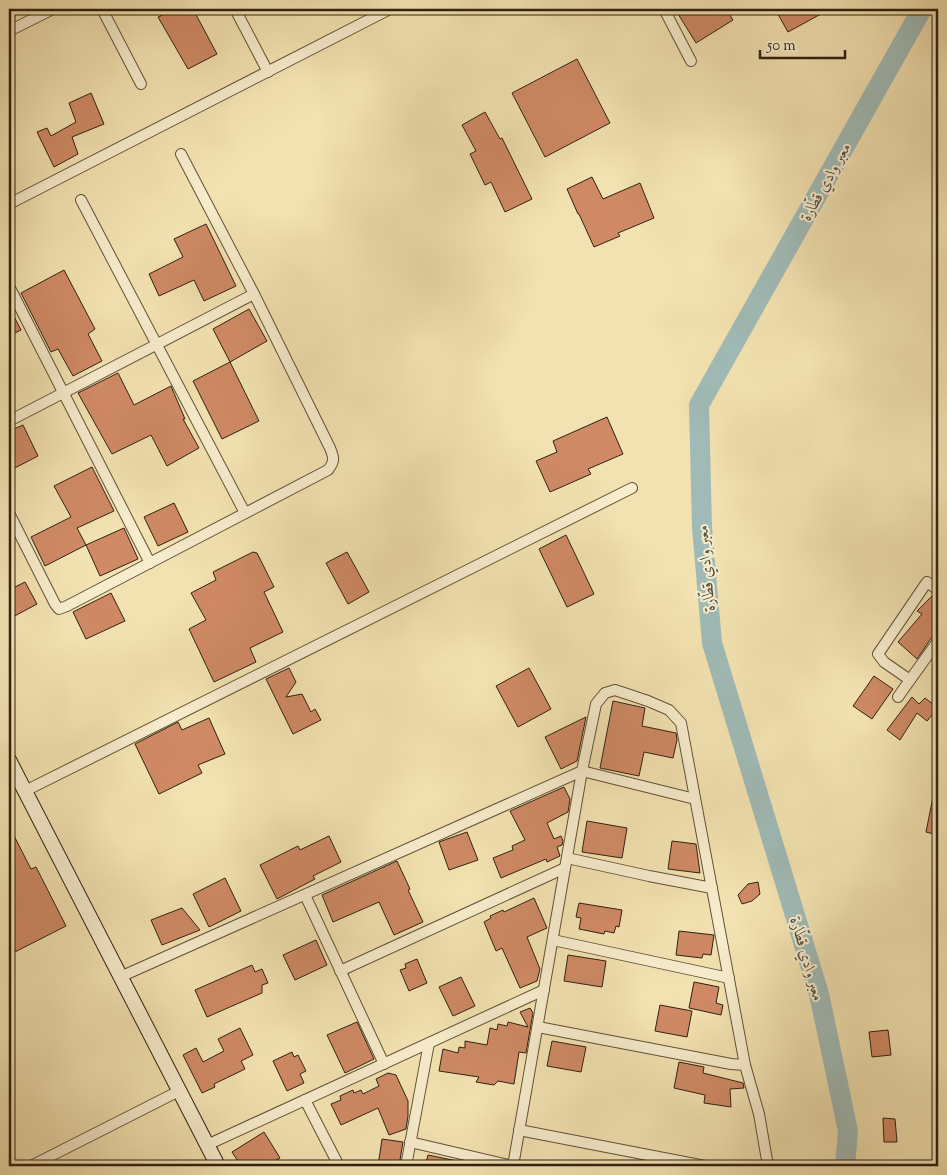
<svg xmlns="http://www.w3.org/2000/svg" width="947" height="1175" viewBox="0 0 947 1175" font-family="'Sorts Mill Goudy',Amiri,serif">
	<rect width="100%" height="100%" fill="#f3e2b1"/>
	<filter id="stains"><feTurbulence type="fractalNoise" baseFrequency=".004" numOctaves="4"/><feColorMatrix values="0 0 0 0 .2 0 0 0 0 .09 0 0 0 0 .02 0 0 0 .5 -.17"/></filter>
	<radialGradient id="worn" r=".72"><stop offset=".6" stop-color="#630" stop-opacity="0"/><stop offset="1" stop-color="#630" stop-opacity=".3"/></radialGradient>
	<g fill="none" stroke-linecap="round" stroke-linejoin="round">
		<path stroke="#a0bbb7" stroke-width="20" d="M 845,1166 L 848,1131 L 819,994 L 712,643 L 702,528 L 699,405 L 922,9"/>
	</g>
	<g fill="#cf8a65" stroke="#2f2111">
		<path d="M 175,9 L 193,9 L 217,54 L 188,69 L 158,17 Z"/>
		<path d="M 675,9 L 726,9 L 733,20 L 696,43 Z"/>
		<path d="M 775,9 L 830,9 L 788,32 Z"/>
		<path d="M 577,59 L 610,123 L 545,157 L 512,93 Z"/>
		<path d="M 91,93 L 104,124 L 72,137 L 78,154 L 54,167 L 37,132 L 47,128 L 51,136 L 76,122 L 69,103 Z"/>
		<path d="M 485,112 L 500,139 L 502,138 L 532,199 L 505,212 L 491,182 L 485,185 L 470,154 L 476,151 L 462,125 Z"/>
		<path d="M 592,177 L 603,199 L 640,183 L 654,218 L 618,233 L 620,236 L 594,247 L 579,214 L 578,214 L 567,189 Z"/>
		<path d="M 206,224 L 236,286 L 204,301 L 194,280 L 159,296 L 149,274 L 183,257 L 174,239 Z"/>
		<path d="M 64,270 L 95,329 L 88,334 L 102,361 L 73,376 L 58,349 L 51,352 L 21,293 Z"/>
		<path d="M 9,307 L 21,330 L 9,336 Z"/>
		<path d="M 249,309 L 267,341 L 230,362 L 213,329 Z"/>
		<path d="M 230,362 L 259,421 L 222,439 L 193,381 Z"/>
		<path d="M 118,373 L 134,405 L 171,386 L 185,419 L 183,419 L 199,448 L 167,466 L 151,435 L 112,454 L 78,393 Z"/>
		<path d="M 607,417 L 623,454 L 588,469 L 591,474 L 550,492 L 536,461 L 557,452 L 553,441 Z"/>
		<path d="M 23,425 L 38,456 L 9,471 L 9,431 Z"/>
		<path d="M 92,467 L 114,511 L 77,528 L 86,545 L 45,566 L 31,537 L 71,517 L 54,486 Z"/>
		<path d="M 174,503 L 188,532 L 158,546 L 144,517 Z"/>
		<path d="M 124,528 L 138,559 L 100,576 L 86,545 Z"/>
		<path d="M 566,535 L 594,594 L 567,607 L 539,549 Z"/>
		<path d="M 253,552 L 257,553 L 274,587 L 264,592 L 283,632 L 250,648 L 256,662 L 214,682 L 189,629 L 206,620 L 191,593 L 216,580 L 213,572 Z"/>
		<path d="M 347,552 L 369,592 L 348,604 L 326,563 Z"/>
		<path d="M 25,582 L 37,604 L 9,619 L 9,590 Z"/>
		<path d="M 111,593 L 125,621 L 86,639 L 73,612 Z"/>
		<path d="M 933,595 L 938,597 L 938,634 L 932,637 L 917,659 L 898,642 L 922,614 L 917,611 Z"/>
		<path d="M 289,668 L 296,682 L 286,697 L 302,694 L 311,712 L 315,709 L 321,720 L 293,734 L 266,679 Z"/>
		<path d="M 529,668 L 551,709 L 518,727 L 496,686 Z"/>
		<path d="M 874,676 L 893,689 L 872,719 L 853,706 Z"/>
		<path d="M 912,697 L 919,704 L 925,698 L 938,708 L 927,721 L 917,713 L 900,740 L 887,730 Z"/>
		<path d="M 613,701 L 645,708 L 642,726 L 676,733 L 677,740 L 673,758 L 644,752 L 639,776 L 600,768 Z"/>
		<path d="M 586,717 L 577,761 L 561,769 L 545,737 Z"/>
		<path d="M 209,718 L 225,754 L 198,765 L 202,773 L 159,794 L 135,744 L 178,722 L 182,730 Z"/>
		<path d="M 564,787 L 570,799 L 568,812 L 547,823 L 554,839 L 561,836 L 563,841 L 562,845 L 557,847 L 560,856 L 547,862 L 546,859 L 501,878 L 493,858 L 513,850 L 512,846 L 525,840 L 510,811 Z"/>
		<path d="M 934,792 L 938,793 L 938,835 L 926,832 Z"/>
		<path d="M 587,821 L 627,828 L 622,858 L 582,852 Z"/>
		<path d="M 9,826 L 31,869 L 36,867 L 66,926 L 9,955 Z"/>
		<path d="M 467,832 L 478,860 L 449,870 L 439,842 Z"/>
		<path d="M 329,836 L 341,862 L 313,876 L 315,879 L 277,899 L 260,865 L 298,846 L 300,850 Z"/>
		<path d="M 672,841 L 696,844 L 700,873 L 668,869 Z"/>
		<path d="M 397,861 L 410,889 L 408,890 L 423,922 L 394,935 L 379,902 L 333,922 L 322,895 Z"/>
		<path d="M 225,878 L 241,911 L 209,927 L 193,894 Z"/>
		<path d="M 758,882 L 760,894 L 752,901 L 742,904 L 738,895 L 748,884 Z"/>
		<path d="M 534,898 L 547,928 L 527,937 L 540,969 L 537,981 L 520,988 L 502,948 L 496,951 L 484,922 L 491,918 L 490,916 L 503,910 L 504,912 Z"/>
		<path d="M 579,903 L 622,910 L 619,927 L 616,926 L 614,933 L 605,931 L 604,934 L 579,929 L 581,918 L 576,917 Z"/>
		<path d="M 182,908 L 200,930 L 162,945 L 151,920 Z"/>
		<path d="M 679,931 L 714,935 L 711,955 L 703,954 L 702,958 L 676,955 Z"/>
		<path d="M 316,940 L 327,965 L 295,980 L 283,955 Z"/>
		<path d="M 568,955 L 606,961 L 602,987 L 564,981 Z"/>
		<path d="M 417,959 L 427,983 L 409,991 L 400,970 L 406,968 L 405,964 Z"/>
		<path d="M 252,965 L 255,972 L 262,969 L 268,983 L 262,985 L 262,993 L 207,1017 L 195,990 Z"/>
		<path d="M 461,977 L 475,1006 L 453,1016 L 439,987 Z"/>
		<path d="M 694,982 L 719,987 L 716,1003 L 723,1005 L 721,1015 L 689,1008 Z"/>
		<path d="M 660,1005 L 692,1011 L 687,1037 L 655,1031 Z"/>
		<path d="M 530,1008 L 533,1013 L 526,1053 L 519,1052 L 514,1084 L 498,1081 L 494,1085 L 476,1082 L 479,1077 L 439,1071 L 443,1049 L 458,1053 L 459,1047 L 465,1048 L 465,1041 L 487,1045 L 490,1028 L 497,1030 L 498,1024 L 507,1026 L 508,1022 L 528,1027 L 520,1012 Z"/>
		<path d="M 357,1022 L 374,1059 L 345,1073 L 327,1035 Z"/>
		<path d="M 240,1028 L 253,1055 L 241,1061 L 245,1069 L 214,1084 L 215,1087 L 202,1093 L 183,1055 L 196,1048 L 203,1062 L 224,1051 L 218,1039 Z"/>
		<path d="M 888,1030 L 891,1055 L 872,1057 L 869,1032 Z"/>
		<path d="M 552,1041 L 586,1047 L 581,1072 L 547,1066 Z"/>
		<path d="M 292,1052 L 294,1057 L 298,1055 L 306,1071 L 300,1074 L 304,1083 L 287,1091 L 273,1061 Z"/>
		<path d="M 679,1062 L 704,1067 L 703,1073 L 743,1083 L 744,1088 L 730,1089 L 731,1107 L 704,1103 L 705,1095 L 674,1088 Z"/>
		<path d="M 388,1073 L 396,1075 L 408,1101 L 408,1116 L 406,1129 L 389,1135 L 378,1108 L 341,1125 L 331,1104 L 341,1100 L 340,1096 L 353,1090 L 354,1093 L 361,1090 L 363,1094 L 379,1086 L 376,1079 Z"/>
		<path d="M 883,1118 L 895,1119 L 897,1142 L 884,1142 Z"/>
		<path d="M 264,1132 L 280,1158 L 266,1166 L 241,1166 L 232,1152 Z"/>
		<path d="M 382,1139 L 403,1142 L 399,1166 L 378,1166 Z"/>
		<path d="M 428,1155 L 462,1162 L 462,1166 L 425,1166 Z"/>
	</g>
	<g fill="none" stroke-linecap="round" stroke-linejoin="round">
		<g stroke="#605139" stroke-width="12">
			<g id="street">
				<path d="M 102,9 L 141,84"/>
				<path d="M 235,9 L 268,72"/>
				<path d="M 664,9 L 691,61"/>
				<path d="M 9,31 L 53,9"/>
				<path d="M 81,200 L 245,513"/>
				<path d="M 9,204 L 390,9"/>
				<path d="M 9,286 L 150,563"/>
				<path d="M 9,421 L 254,294"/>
				<path d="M 9,513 L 55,604 L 59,609 L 67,606 L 328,470 C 335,461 334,458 330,448 L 254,294 L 181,154"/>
				<path d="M 938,590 L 927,582 L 878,654 L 884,662 L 910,680 L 938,641"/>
				<path d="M 898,697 L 910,680"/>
				<path d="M 25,791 L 632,488"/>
				<path d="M 567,858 L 649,876 L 712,888"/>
				<path d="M 305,895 L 384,1064"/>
				<path d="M 553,940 L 729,978"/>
				<path d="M 340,971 L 565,868"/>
				<path d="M 120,977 L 582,771 L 695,799"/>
				<path d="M 538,1027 L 731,1064 L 745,1065"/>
				<path d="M 305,1100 L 339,1166"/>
				<path d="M 519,1130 L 705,1166"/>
				<path d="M 410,1142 L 513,1166"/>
				<path d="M 207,1145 L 544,990"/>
				<path d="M 31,1166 L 179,1091"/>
				<path d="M 406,1166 L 429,1043"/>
				<path d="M 513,1166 L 582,771 L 596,704 L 605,693 L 615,690 L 648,701 L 669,710 L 681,723 L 745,1065 L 759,1114 L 768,1166"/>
			</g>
		</g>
		<g stroke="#2f2111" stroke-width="16">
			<path id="secondary" d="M 9,760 L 218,1166"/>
		</g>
		<use href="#street" stroke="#f7eccc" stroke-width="10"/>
		<use href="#secondary" stroke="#f7eccc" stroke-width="14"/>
	</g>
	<g text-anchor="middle" stroke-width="4" stroke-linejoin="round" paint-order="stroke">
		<g font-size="16" font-style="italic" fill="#514f43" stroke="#f7eccc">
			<text transform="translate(825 181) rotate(-61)" y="6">معبر وادي قطّارة</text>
			<text transform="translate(705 568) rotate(-95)" y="6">معبر وادي قطّارة</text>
			<text transform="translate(808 959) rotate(74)" y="6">معبر وادي قطّارة</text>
		</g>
	</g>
	<rect width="947" height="1175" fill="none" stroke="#f3e2b1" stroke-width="30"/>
	<rect x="10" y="10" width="927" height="1155" fill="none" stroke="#2f2111" stroke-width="2.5"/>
	<rect x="15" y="15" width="917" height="1145" fill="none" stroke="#2f2111"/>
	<path d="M760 50v8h85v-8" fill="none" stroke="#2f2111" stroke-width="2.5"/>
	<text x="767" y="50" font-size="15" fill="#2f2111" stroke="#f7eccc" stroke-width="4" paint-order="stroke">50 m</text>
	<rect width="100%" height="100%" filter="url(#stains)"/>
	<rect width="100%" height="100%" fill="url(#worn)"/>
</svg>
